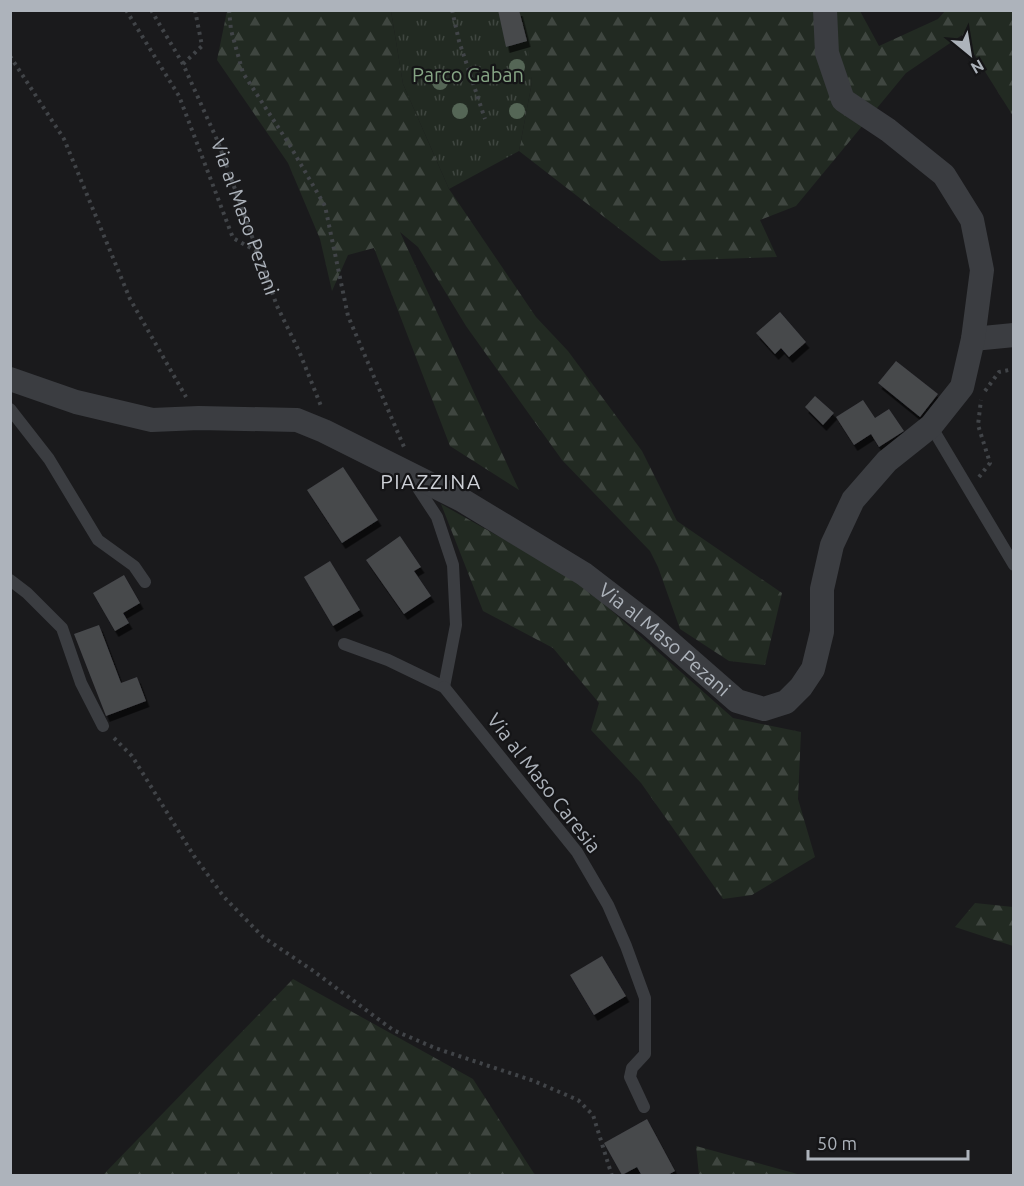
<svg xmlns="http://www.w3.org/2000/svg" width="1024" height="1186" viewBox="0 0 1024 1186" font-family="Ubuntu,sans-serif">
	<defs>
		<pattern id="forest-firs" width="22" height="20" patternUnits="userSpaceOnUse" patternTransform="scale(1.5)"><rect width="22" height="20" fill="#222a22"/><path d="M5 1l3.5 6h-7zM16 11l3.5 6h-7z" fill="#3f4640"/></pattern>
		<pattern id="park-tufts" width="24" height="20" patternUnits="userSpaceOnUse" patternTransform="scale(1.5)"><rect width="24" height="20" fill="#222a22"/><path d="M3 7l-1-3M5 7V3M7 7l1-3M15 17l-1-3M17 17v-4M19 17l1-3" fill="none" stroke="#3f4640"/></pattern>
		<filter id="shadow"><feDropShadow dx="3.5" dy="6" stdDeviation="0" flood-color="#0009"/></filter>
	</defs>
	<rect width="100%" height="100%" fill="#1a1a1c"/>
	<g fill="url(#forest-firs)">
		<path d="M 227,11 L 391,11 L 403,84 L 449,189 L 536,317 L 568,351 L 642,451 L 677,521 L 782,593 L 765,665 L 729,661 L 680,629 L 658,567 L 650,551 L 562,460 L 466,326 L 418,247 L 400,232 L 519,490 L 450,446 L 374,248 L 348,255 L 332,291 L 320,239 L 288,163 L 217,60 Z"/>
		<path d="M 519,11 L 860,11 L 879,46 L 938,19 L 945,11 L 1013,11 L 1013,116 L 962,35 L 906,73 L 796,206 L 760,220 L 777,257 L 661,261 L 519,151 L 532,82 Z"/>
		<path d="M 441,504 L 578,581 L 733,718 L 801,732 L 798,799 L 815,857 L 752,895 L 723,899 L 641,783 L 591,730 L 599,703 L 553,648 L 483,611 Z"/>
		<path d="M 975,903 L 1013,907 L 1013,946 L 955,927 Z"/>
		<path d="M 293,979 L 473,1079 L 535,1175 L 103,1175 Z"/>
		<path d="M 696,1146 L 801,1175 L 699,1175 Z"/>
	</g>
	<path fill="url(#park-tufts)" d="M 391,11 L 519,11 L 527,42 L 532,82 L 519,151 L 449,189 L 403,84 Z"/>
	<g fill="#47484c" filter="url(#shadow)">
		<path d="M 498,10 L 519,10 L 527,41 L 506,47 Z"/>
		<path d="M 780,312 L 806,342 L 789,357 L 781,348 L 775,354 L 756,333 Z"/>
		<path d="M 896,361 L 938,394 L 920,417 L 878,383 Z"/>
		<path d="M 815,396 L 834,413 L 823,425 L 805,407 Z"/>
		<path d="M 863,400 L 875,418 L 889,409 L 904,431 L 879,447 L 871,434 L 854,445 L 836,417 Z"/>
		<path d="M 343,467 L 378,520 L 342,543 L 307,490 Z"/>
		<path d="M 400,536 L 421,567 L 414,571 L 431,596 L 404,614 L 366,560 Z"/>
		<path d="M 330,561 L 360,610 L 333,626 L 304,577 Z"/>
		<path d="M 124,575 L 140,603 L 123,613 L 129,623 L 115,631 L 93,593 Z"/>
		<path d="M 99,625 L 121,683 L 137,677 L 146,701 L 106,716 L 74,634 Z"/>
		<path d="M 602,956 L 626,996 L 594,1015 L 570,975 Z"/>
		<path d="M 647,1119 L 675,1171 L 666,1176 L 642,1176 L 637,1167 L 622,1175 L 604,1143 Z"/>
	</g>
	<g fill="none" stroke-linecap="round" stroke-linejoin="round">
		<g stroke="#414448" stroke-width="4" stroke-dasharray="3 4.5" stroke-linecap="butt">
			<path d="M 126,10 L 179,96 L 233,238 L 258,252"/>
			<path id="s1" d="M 151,10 L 183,64 L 218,142 L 277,306 L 299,351 L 321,406"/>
			<path d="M 229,10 L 231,30 L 243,73 L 289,144 L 325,206 L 348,316 L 404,447"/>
			<path d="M 452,10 L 459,41 L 485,119"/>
			<path d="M 10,56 L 64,139 L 130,299 L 186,397"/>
			<path d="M 183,64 L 202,46 L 195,10"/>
			<path d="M 985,391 L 999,372 L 1014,369"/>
			<path d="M 979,477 L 990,463 L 978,425 L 981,400"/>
			<path d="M 114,738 L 132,756 L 194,856 L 224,897 L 263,937 L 312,970 L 393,1030 L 435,1048 L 534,1081 L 578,1100 L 593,1115 L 612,1176"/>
		</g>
		<g stroke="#3b3d41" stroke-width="12">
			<path d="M 10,409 L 49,459 L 98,540 L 134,566 L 145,582"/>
			<path d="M 931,426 L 1014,565"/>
			<path d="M 10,580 L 27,593 L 62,628 L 81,683 L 103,726"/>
			<path d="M 344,644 L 388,660 L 444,687 L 456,625 L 453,565 L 437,517 L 412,479"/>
			<path d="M 444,687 L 577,852 L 608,905 L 626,946 L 645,998 L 645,1054 L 632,1068 L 630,1077 L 644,1107"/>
		</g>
		<g stroke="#3b3d41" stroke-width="24">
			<path d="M 973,339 L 1014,335"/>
			<path id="s2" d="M 10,379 L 76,402 L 152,420 L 199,418 L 297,420 L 324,431 L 462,500 L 584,574 L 649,624 L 737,701 L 764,709 L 786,702 L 801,687 L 813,669 L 822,632 L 822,589 L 832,545 L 853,500 L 887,461 L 931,426 L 962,387 L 973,339 L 982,270 L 972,220 L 944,175 L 888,130 L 843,100 L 827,53 L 825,10"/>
		</g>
	</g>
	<g fill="#556656">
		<circle cx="517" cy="67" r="8"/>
		<circle cx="440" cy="82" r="8"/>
		<circle cx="460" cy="111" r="8"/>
		<circle cx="517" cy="111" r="8"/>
	</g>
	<g text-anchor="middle" stroke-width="4.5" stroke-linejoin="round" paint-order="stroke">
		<g font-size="20" fill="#86a585" stroke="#151517">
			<text x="468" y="82">Parco Gaban</text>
		</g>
		<g font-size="20" fill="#adb3bb" stroke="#151517">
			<text dy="7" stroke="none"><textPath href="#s1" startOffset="228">Via al Maso Pezani</textPath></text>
			<text dy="7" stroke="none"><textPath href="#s2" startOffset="723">Via al Maso Pezani</textPath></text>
			<text transform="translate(544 783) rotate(52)" y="7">Via al Maso Caresia</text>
		</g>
		<g font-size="21" letter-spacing="1.5" fill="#ced1d7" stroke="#151517">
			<text x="431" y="489">PIAZZINA</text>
		</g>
	</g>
	<rect width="1024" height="1186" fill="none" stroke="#adb3bb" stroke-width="24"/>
	<g transform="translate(970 54) rotate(150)" stroke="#151517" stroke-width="4.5" paint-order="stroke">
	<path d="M0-4.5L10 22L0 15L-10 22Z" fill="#adb3bb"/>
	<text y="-9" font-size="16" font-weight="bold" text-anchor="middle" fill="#adb3bb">N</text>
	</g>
	<path d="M808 1150v9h160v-9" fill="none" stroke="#adb3bb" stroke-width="3"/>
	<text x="817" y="1150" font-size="18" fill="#adb3bb" stroke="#151517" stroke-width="4.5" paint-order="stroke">50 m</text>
</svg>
